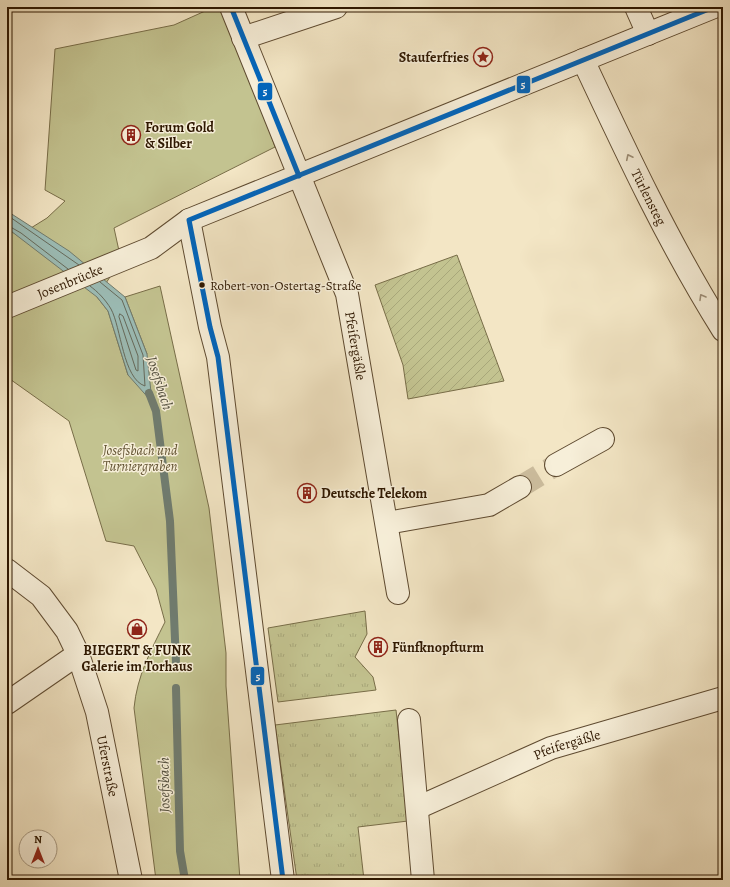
<svg xmlns="http://www.w3.org/2000/svg" width="730" height="887" viewBox="0 0 730 887" font-family="Alegreya,serif">
	<defs>
		<pattern id="grass-tufts" width="24" height="20" patternUnits="userSpaceOnUse"><rect width="24" height="20" fill="#c3c390"/><path d="M3 7l-1-3M5 7V3M7 7l1-3M15 17l-1-3M17 17v-4M19 17l1-3" fill="none" stroke="#a8a77a"/></pattern>
		<pattern id="garden-furrows" width="10" height="10" patternUnits="userSpaceOnUse"><rect width="10" height="10" fill="#c3c390"/><path d="M-1 1l2-2M0 10L10 0M9 11l2-2" fill="none" stroke="#a8a77a"/></pattern>
	</defs>
	<rect width="100%" height="100%" fill="#f3e6c5"/>
	<filter id="stains"><feTurbulence type="fractalNoise" baseFrequency=".005" numOctaves="4"/><feColorMatrix values="0 0 0 0 .2 0 0 0 0 .09 0 0 0 0 .02 0 0 0 .5 -.17"/></filter>
	<radialGradient id="worn" r=".72"><stop offset=".6" stop-color="#630" stop-opacity="0"/><stop offset="1" stop-color="#630" stop-opacity=".3"/></radialGradient>
	<g fill="url(#grass-tufts)" stroke="#786d48">
		<path d="M 365,611 L 367,634 L 355,657 L 373,677 L 376,690 L 278,702 L 268,628 Z"/>
		<path d="M 396,710 L 408,821 L 358,827 L 364,880 L 297,880 L 275,725 Z"/>
	</g>
	<path fill="#c3c390" stroke="#786d48" d="M 214,7 L 230,7 L 275,147 L 114,228 L 121,260 L 97,297 L 108,311 L 128,375 L 147,354 L 125,297 L 160,286 L 209,508 L 226,653 L 226,686 L 240,880 L 156,880 L 134,708 C 137,676 151,650 165,622 L 156,589 L 134,546 L 106,541 L 69,421 L 7,377 L 7,228 L 18,236 L 47,218 L 65,201 L 45,190 L 55,49 L 174,25 Z"/>
	<path fill="url(#garden-furrows)" stroke="#786d48" d="M 457,255 L 504,381 L 408,399 L 403,365 L 375,285 Z"/>
	<path fill="#9cbeb8" stroke="#707b6e" d="M 7,211 L 69,251 L 125,297 L 147,354 L 152,402 L 128,375 L 108,311 L 97,297 L 7,228 Z"/>
	<g fill="none" stroke-linecap="round" stroke-linejoin="round">
		<g stroke="#656a5c" stroke-width="1">
			<path d="M 7,215 L 79,265"/>
			<path d="M 7,225 L 21,233 L 68,269"/>
			<path d="M 90,286 C 98,292 105,299 111,309 C 121,327 123,379 145,386 L 143,355 L 122,300 L 100,282"/>
			<path d="M 120,314 L 123,316 L 138,356 L 138,371 L 136,370 L 119,317 Z"/>
		</g>
		<g stroke="#707b6e" stroke-width="8">
			<path d="M 149,393 L 156,411 L 170,521 L 176,663"/>
			<path d="M 176,688 L 180,851 L 185,880"/>
		</g>
		<path stroke="#ccbd9e" stroke-width="22" stroke-dasharray="22 11" stroke-linecap="butt" d="M 520,487 L 556,465"/>
		<g stroke="#5f4b31" stroke-width="24">
			<g id="street">
				<path id="s1" d="M 231,7 L 347,294 L 398,593"/>
				<path d="M 636,7 L 648,34"/>
				<path d="M 243,38 L 336,7"/>
				<path id="s2" d="M 583,60 C 626,152 669,244 723,330"/>
				<path d="M 189,220 L 210,327 L 218,357 L 283,880"/>
				<path id="s3" d="M 7,307 L 151,248 L 189,220 L 714,7"/>
				<path d="M 556,465 L 603,439"/>
				<path d="M 387,523 L 489,505 L 520,487"/>
				<path id="s4" d="M 7,570 L 41,596 L 67,631 L 78,654 L 97,712 L 131,880"/>
				<path d="M 7,703 L 78,654"/>
				<path d="M 409,720 L 423,880"/>
				<path id="s5" d="M 417,808 L 551,748 L 723,698"/>
			</g>
		</g>
		<use href="#street" stroke="#f7efd9" stroke-width="22"/>
		<g stroke="#f7efd9" stroke-width="8">
			<g id="bus-1">
				<path d="M 231,7 L 299,176"/>
				<path d="M 283,880 L 218,357 L 210,327 L 189,220 L 714,7"/>
			</g>
		</g>
		<use href="#bus-1" stroke="#0065bd" stroke-width="5"/>
	</g>
	<defs><path id="oneway-chevron" d="M-2-3.5L2.5 0L-2 3.5" fill="none" stroke-width="1.6" stroke-linecap="round" stroke-linejoin="round"/></defs>
	<g stroke="#9d8e77">
		<use href="#oneway-chevron" transform="translate(629 157) rotate(-116)"/>
		<use href="#oneway-chevron" transform="translate(702 297) rotate(-120)"/>
	</g>
	<defs>
		<g id="sight-ring" transform="scale(1)"><circle r="9.5" fill="#f7efd9" stroke="#8f2418" stroke-width="1.5"/><path d="M0-6L1.8-2.2L6-1.7L2.9 1.2L3.7 5.4L0 3.3L-3.7 5.4L-2.9 1.2L-6-1.7L-1.8-2.2Z" fill="#8f2418"/></g>
		<g id="building-ring" transform="scale(1)"><circle r="9.5" fill="#f7efd9" stroke="#8f2418" stroke-width="1.5"/><path d="M-4-6H4V6H1V3H-1V6H-4ZM-2.5-4.3h1.7v1.8h-1.7ZM.8-4.3h1.7v1.8H.8ZM-2.5-1h1.7V.8h-1.7ZM.8-1h1.7V.8H.8Z" fill="#8f2418"/></g>
		<g id="shop-ring" transform="scale(1)"><circle r="9.5" fill="#f7efd9" stroke="#8f2418" stroke-width="1.5"/><path d="M-5-2.5h2.3a2.7 3.5 0 0 1 5.4 0H5L5.5 6h-11ZM-1.5-2.5h3a1.5 2.3 0 0 0-3 0Z" fill="#8f2418"/></g>
	</defs>
	<g fill-rule="evenodd">
		<use href="#sight-ring" x="483" y="57"/>
		<use href="#building-ring" x="131" y="135"/>
		<use href="#building-ring" x="307" y="493"/>
		<use href="#shop-ring" x="137" y="629"/>
		<use href="#building-ring" x="378" y="647"/>
	</g>
	<circle fill="#2e1700" stroke="#f7efd9" stroke-width="1.5" cx="202" cy="285" r="3.5"/>
	<g text-anchor="middle" stroke-width="3" stroke-linejoin="round" paint-order="stroke">
		<g font-size="13" fill="#2e1700" stroke="#f7efd9" text-anchor="start">
			<text x="210" y="290">Robert-von-Ostertag-Straße</text>
		</g>
		<g font-size="14" font-weight="bold" fill="#2e1700" stroke="#f7efd9" text-anchor="start">
			<text x="469" y="62" text-anchor="end">Stauferfries</text>
			<text x="145" y="132">Forum Gold<tspan x="145" dy="16">&amp; Silber</tspan></text>
			<text x="321" y="498">Deutsche Telekom</text>
			<text x="392" y="652">Fünfknopfturm</text>
			<text x="137" y="655" text-anchor="middle">BIEGERT &amp; FUNK<tspan x="137" dy="16">Galerie im Torhaus</tspan></text>
		</g>
		<g font-size="14" fill="#2e1700" stroke="#f7efd9">
			<text dy="5" stroke="none"><textPath href="#s2" startOffset="152">Türlensteg</textPath></text>
			<text dy="5" stroke="none"><textPath href="#s3" startOffset="68">Josenbrücke</textPath></text>
			<text dy="5" stroke="none"><textPath href="#s1" startOffset="362">Pfeifergäßle</textPath></text>
			<text dy="5" stroke="none"><textPath href="#s5" startOffset="163">Pfeifergäßle</textPath></text>
			<text dy="5" stroke="none"><textPath href="#s4" startOffset="228">Uferstraße</textPath></text>
		</g>
		<g font-size="14" font-style="italic" fill="#625332" stroke="#f7efd9">
			<text x="140" y="455">Josefsbach und<tspan x="140" dy="16">Turniergraben</tspan></text>
		</g>
		<g font-size="15" font-style="italic" fill="#545140" stroke="#f7efd9">
			<text transform="translate(160 383) rotate(72)" y="5">Josefsbach</text>
			<text transform="translate(164 785) rotate(-91)" y="5">Josefsbach</text>
		</g>
	</g>
	<g stroke="#f7efd9" stroke-width="1.5">
		<rect x="516" y="75" width="15" height="19" rx="4" fill="#0065bd"/>
		<rect x="257" y="82" width="16" height="19" rx="4" fill="#0065bd"/>
		<rect x="250" y="666" width="15" height="20" rx="4" fill="#0065bd"/>
	</g>
	<g font-size="11" text-anchor="middle" font-weight="bold" fill="#fff">
		<text x="523" y="88">5</text>
		<text x="265" y="95">5</text>
		<text x="258" y="680">5</text>
	</g>
	<rect width="730" height="887" fill="none" stroke="#f3e6c5" stroke-width="24"/>
	<rect x="8" y="8" width="714" height="871" fill="none" stroke="#2e1700" stroke-width="2"/>
	<rect x="12" y="12" width="706" height="863" fill="none" stroke="#2e1700"/>
	<g transform="translate(38 849)"><circle r="19" fill="#f7efd9" stroke="#a79982"/>
	<path d="M0-3L7 15L0 10L-7 15Z" fill="#8f2418"/>
	<text y="-6" font-size="11" font-weight="bold" text-anchor="middle" fill="#2e1700">N</text>
	</g>
	<rect width="100%" height="100%" filter="url(#stains)"/>
	<rect width="100%" height="100%" fill="url(#worn)"/>
</svg>
